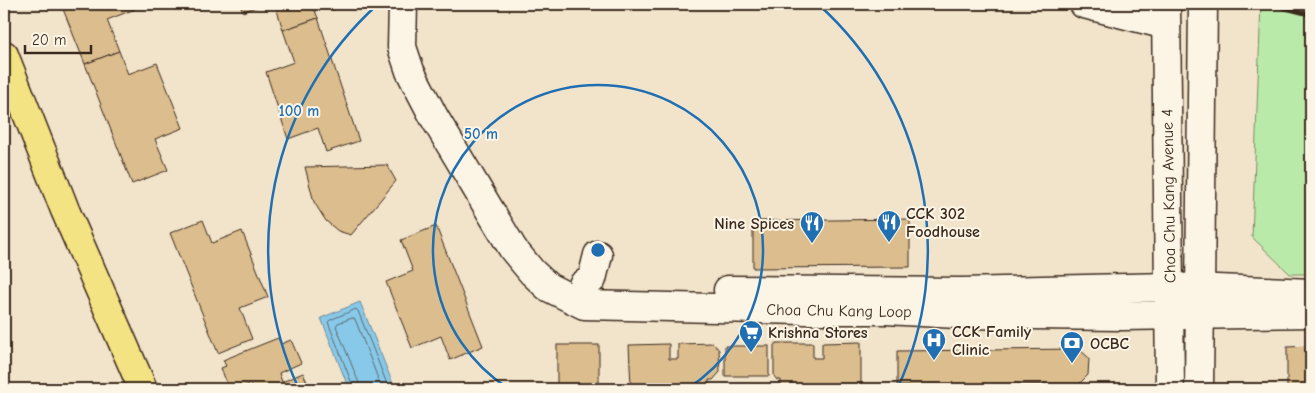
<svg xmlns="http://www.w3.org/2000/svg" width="1315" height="393" viewBox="0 0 1315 393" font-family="'Comic Neue',sans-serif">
	<rect width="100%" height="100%" fill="#f2e4cb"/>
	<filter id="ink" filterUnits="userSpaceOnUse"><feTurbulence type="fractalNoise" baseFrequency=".02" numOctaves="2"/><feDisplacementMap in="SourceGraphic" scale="10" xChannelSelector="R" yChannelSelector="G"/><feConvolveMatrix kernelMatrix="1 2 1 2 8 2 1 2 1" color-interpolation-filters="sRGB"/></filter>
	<g filter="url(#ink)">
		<path fill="#baeaa9" stroke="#7a8a64" d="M 1261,4 L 1311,4 L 1311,274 L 1290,274 L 1252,237 Z"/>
		<path fill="#88c9e9" stroke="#698998" d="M 360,302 L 395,389 L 349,389 L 321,318 Z"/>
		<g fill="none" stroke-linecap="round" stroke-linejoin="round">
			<g stroke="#5a6a6f" stroke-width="1">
				<path d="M 354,389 L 328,322 L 330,320 L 356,309 L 358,311 L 389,389"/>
				<path d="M 360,389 L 359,383 L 336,326 L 338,323 L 352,318 L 355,319 L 382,389"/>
			</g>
		</g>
		<g fill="#dbbd8e" stroke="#3b2a1e">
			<path d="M 61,4 L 133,4 L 135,9 L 107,20 L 119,51 L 85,64 Z"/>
			<path d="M 240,4 L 263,4 L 243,12 Z"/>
			<path d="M 275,4 L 336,4 L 334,10 L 312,4 L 318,18 L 283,30 Z"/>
			<path d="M 318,18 L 359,141 L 326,152 L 318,128 L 288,139 L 266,72 L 294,62 L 283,30 Z"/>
			<path d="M 119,51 L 128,74 L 157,63 L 183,128 L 155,139 L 168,170 L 132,184 L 85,64 Z"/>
			<path d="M 387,165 L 396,181 L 351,235 L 338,231 L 326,221 L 314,202 L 305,167 Z"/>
			<path d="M 910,219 L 910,267 L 753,268 L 753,221 Z"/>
			<path d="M 203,220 L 212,243 L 242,231 L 268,297 L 240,308 L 252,339 L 218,353 L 170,233 Z"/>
			<path d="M 436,226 L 483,346 L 450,360 L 441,336 L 412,348 L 386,282 L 413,271 L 401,240 Z"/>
			<path d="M 278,338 L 281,344 L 291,340 L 301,363 L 279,373 L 282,382 L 303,373 L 310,389 L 252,389 L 250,384 L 238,389 L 229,389 L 221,368 L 226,366 L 223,360 Z"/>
			<path d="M 861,342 L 861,385 L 824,385 L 824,389 L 781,389 L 781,380 L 777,380 L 774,376 L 774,345 L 777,343 L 813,343 L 813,358 L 822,358 L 822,343 Z"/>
			<path d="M 713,343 L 719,350 L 720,372 L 713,380 L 709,380 L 709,389 L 666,389 L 666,386 L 631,387 L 629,345 L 669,344 L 669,359 L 678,359 L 678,344 Z"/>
			<rect x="557" y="345" width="42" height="44"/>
			<rect x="725" y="346" width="44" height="30"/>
			<path d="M 1311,346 L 1311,389 L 1287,389 L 1287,347 Z"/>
			<path d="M 1079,349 L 1089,358 L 1088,375 L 1079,384 L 897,386 L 897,351 Z"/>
		</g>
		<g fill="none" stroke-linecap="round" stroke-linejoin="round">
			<g stroke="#3b2a1e" stroke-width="31">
				<g id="minor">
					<path d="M 403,4 L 402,47 L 410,71 L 434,117 L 513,249 L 532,272 L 548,287 L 584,305 L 806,310 L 886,310 L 957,314 L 1122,316 L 1311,313"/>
					<path d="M 1084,4 L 1166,25"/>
					<path d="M 1166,4 L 1170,389"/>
					<path d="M 583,285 L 592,279 L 598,255"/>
					<path d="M 728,290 L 962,292 L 1169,287 L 1311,293"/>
					<path d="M 1199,389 L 1203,4"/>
				</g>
			</g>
			<g stroke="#3b2a1e" stroke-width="31">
				<path id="major" d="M 4,55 L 65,210 L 143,389"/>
			</g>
			<use href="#minor" stroke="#fcf5e5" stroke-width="28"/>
			<use href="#major" stroke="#f4e382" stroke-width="28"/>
			<path stroke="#3b2a1e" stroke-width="4" d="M 1268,4 L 1311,15"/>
		</g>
	</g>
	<g fill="none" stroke="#1f6fb2" stroke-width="2.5">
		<path d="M509 389A165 165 0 1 1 687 389"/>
		<path d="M298 387A330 330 0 0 1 377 5M819 5A330 330 0 0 1 898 387"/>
	</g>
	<defs>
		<g id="restaurant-pin" transform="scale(1.25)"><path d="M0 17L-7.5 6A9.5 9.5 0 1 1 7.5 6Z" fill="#1f6fb2" stroke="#fcf5e5"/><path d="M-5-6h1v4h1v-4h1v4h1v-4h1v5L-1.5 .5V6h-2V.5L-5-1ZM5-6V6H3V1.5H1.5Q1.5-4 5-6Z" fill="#fff"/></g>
		<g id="supermarket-pin" transform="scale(1.25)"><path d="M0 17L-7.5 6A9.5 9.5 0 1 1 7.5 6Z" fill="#1f6fb2" stroke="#fcf5e5"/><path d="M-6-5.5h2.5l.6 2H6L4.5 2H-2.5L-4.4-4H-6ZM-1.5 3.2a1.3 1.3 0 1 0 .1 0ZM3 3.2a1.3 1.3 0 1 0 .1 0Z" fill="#fff"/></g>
		<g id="hospital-pin" transform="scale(1.25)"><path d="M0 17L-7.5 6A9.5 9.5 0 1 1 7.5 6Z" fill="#1f6fb2" stroke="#fcf5e5"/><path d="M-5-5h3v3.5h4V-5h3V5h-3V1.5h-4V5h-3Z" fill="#fff"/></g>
		<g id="bank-pin" transform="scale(1.25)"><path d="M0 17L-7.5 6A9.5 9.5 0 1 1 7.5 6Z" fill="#1f6fb2" stroke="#fcf5e5"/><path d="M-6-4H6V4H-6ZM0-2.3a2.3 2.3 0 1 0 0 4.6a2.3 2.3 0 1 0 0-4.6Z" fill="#fff"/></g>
	</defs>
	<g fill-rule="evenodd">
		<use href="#restaurant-pin" x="889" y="222"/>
		<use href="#restaurant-pin" x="812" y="223"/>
		<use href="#supermarket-pin" x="751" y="332"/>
		<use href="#hospital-pin" x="934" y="340"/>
		<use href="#bank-pin" x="1072" y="343"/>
	</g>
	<g text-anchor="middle" stroke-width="4" stroke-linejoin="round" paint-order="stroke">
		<g font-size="16" fill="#3b2a1e" stroke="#fcf5e5">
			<text transform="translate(1168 196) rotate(-91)" y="6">Choa Chu Kang Avenue 4</text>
			<text transform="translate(839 310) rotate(1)" y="6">Choa Chu Kang Loop</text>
		</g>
		<g font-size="16" font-weight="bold" fill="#3b2a1e" stroke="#fcf5e5" text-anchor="start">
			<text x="906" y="219">CCK 302<tspan x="906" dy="18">Foodhouse</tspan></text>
			<text x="794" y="229" text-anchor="end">Nine Spices</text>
			<text x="952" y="337">CCK Family<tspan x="952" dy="18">Clinic</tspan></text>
			<text x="768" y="338">Krishna Stores</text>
			<text x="1090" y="349">OCBC</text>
		</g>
	</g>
	<circle cx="598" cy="250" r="8" fill="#1f6fb2" stroke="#fcf5e5" stroke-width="2.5"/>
	<g font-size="15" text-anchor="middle" font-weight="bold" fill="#1f6fb2" stroke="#fcf5e5" stroke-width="4" stroke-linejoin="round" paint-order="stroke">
		<text x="299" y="116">100 m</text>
		<text x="481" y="139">50 m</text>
	</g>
	<rect width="1315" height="393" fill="none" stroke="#fcf5e5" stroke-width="20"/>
	<rect x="10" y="10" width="1295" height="373" fill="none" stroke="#3b2a1e" stroke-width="2" filter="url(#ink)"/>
	<path d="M25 45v8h66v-8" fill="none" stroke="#3b2a1e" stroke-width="2.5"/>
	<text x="32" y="45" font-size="15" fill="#3b2a1e" stroke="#fcf5e5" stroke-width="4" paint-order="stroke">20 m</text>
</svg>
